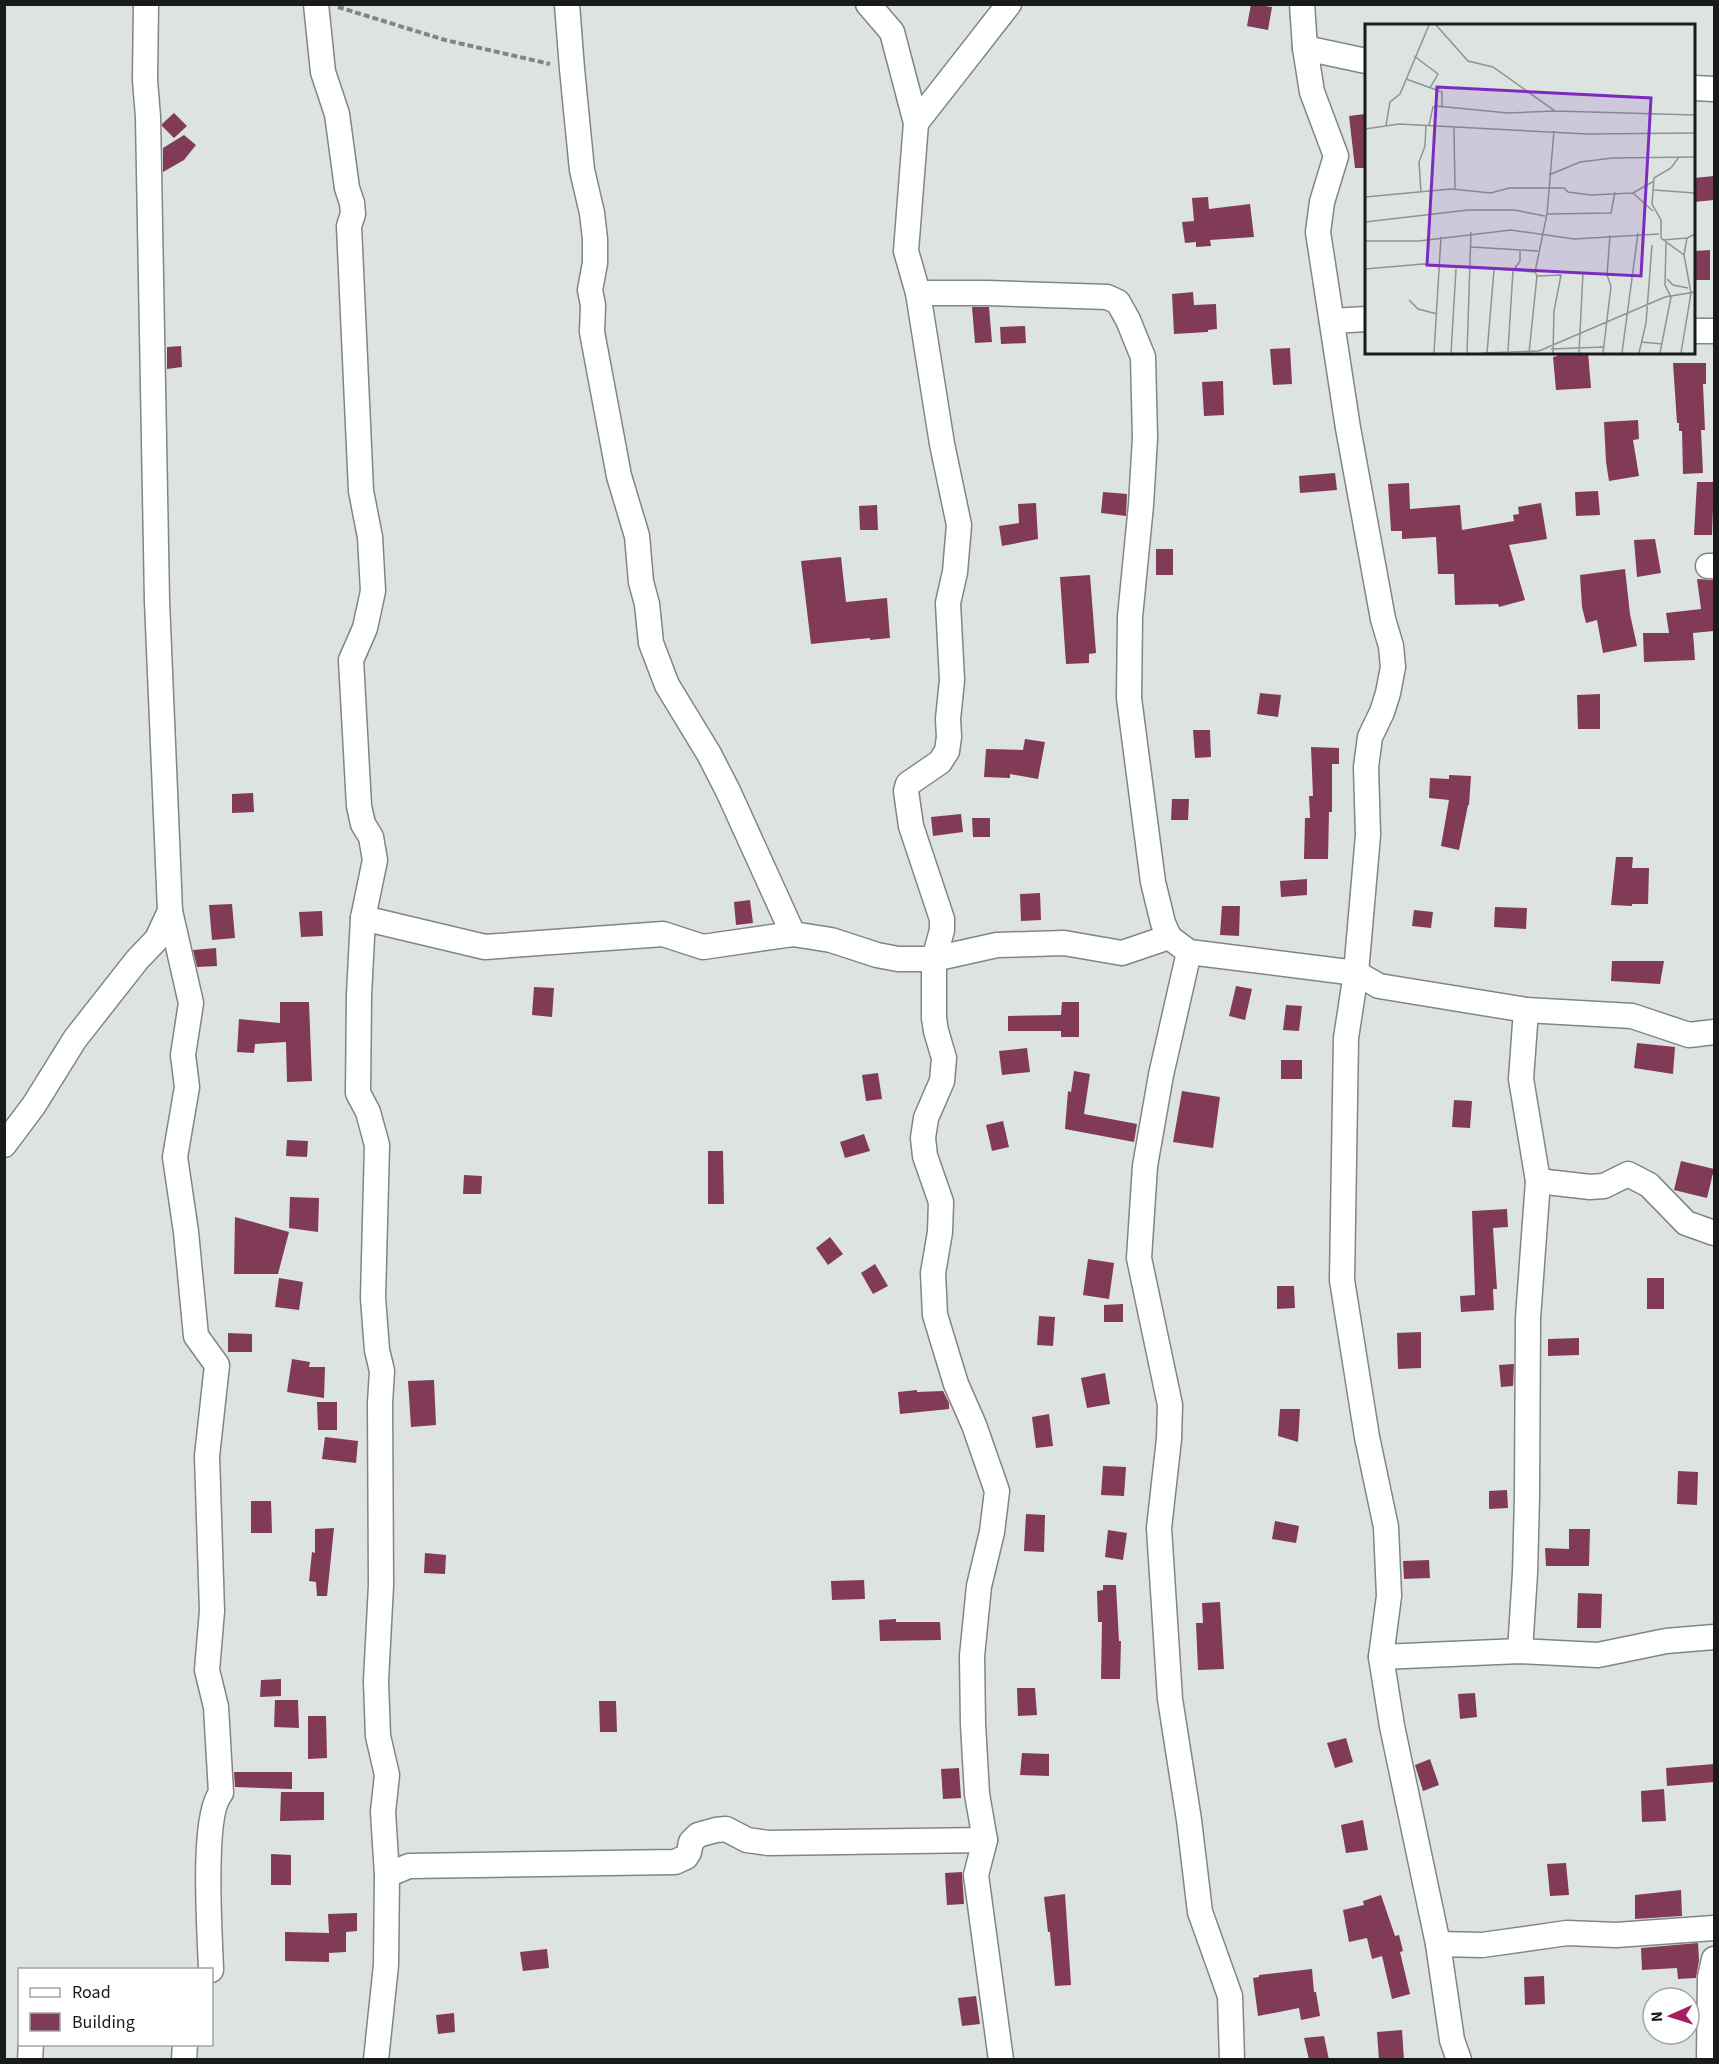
<svg xmlns="http://www.w3.org/2000/svg" width="1719" height="2064" viewBox="0 0 1719 2064" font-family="'Source Sans 3',sans-serif">
	<rect width="100%" height="100%" fill="#dde3e1"/>
	<g fill="#813b56">
		<path d="M 1251,4 L 1272,7 L 1268,30 L 1247,26 Z"/>
		<path d="M 174,113 L 187,126 L 174,138 L 162,126 L 162,124 Z"/>
		<path d="M 1365,114 L 1366,168 L 1355,168 L 1349,116 Z"/>
		<path d="M 184,135 L 196,145 L 184,160 L 163,172 L 163,148 Z"/>
		<path d="M 1714,176 L 1714,200 L 1694,202 L 1694,178 Z"/>
		<path d="M 1208,197 L 1209,209 L 1250,204 L 1254,237 L 1210,240 L 1211,246 L 1196,247 L 1196,242 L 1185,243 L 1182,222 L 1194,221 L 1192,198 Z"/>
		<path d="M 1710,250 L 1710,280 L 1694,280 L 1694,251 Z"/>
		<path d="M 1193,292 L 1194,305 L 1216,304 L 1217,329 L 1208,330 L 1208,332 L 1174,334 L 1172,294 Z"/>
		<path d="M 972,307 L 989,307 L 992,342 L 975,343 Z"/>
		<path d="M 1025,326 L 1026,343 L 1001,344 L 1000,327 Z"/>
		<path d="M 181,346 L 182,367 L 167,369 L 167,347 Z"/>
		<path d="M 1290,348 L 1292,384 L 1273,385 L 1270,349 Z"/>
		<path d="M 1557,352 L 1588,352 L 1591,388 L 1556,390 L 1553,357 L 1557,356 Z"/>
		<path d="M 1673,363 L 1706,363 L 1706,384 L 1703,384 L 1705,430 L 1701,430 L 1703,473 L 1683,474 L 1682,431 L 1679,431 L 1679,423 L 1677,423 Z"/>
		<path d="M 1223,381 L 1224,415 L 1204,416 L 1202,382 Z"/>
		<path d="M 1638,420 L 1639,439 L 1633,440 L 1639,476 L 1609,481 L 1606,462 L 1604,422 Z"/>
		<path d="M 1335,473 L 1337,490 L 1300,493 L 1299,476 Z"/>
		<path d="M 1697,482 L 1714,482 L 1712,535 L 1694,535 Z"/>
		<path d="M 1409,483 L 1410,509 L 1460,505 L 1462,530 L 1514,521 L 1513,515 L 1519,514 L 1518,507 L 1541,503 L 1547,539 L 1509,545 L 1525,600 L 1499,607 L 1498,604 L 1455,605 L 1454,574 L 1438,574 L 1436,537 L 1402,539 L 1402,531 L 1391,531 L 1388,484 Z"/>
		<path d="M 1598,491 L 1600,515 L 1576,516 L 1575,492 Z"/>
		<path d="M 1103,492 L 1127,494 L 1126,516 L 1101,513 Z"/>
		<path d="M 1036,503 L 1038,539 L 1002,546 L 999,526 L 1019,523 L 1018,504 Z"/>
		<path d="M 877,505 L 878,530 L 860,530 L 859,506 Z"/>
		<path d="M 1655,539 L 1661,573 L 1637,577 L 1634,540 Z"/>
		<rect x="1156" y="549" width="17" height="26"/>
		<path d="M 841,557 L 846,602 L 887,598 L 890,638 L 870,640 L 870,638 L 811,644 L 801,561 Z"/>
		<path d="M 1625,569 L 1630,614 L 1637,646 L 1603,653 L 1597,620 L 1586,623 L 1582,607 L 1580,575 Z"/>
		<path d="M 1090,575 L 1096,653 L 1089,654 L 1089,663 L 1066,664 L 1060,577 Z"/>
		<path d="M 1697,579 L 1714,580 L 1714,631 L 1693,633 L 1695,660 L 1644,662 L 1643,633 L 1669,633 L 1666,613 L 1701,609 Z"/>
		<path d="M 1260,693 L 1281,695 L 1278,717 L 1257,714 Z"/>
		<path d="M 1600,694 L 1600,729 L 1578,729 L 1577,695 Z"/>
		<path d="M 1193,730 L 1210,730 L 1211,757 L 1195,758 Z"/>
		<path d="M 1025,739 L 1045,742 L 1038,779 L 1010,774 L 1010,778 L 984,777 L 986,749 L 1023,750 Z"/>
		<path d="M 1311,747 L 1339,748 L 1339,764 L 1332,764 L 1332,812 L 1329,812 L 1328,859 L 1304,859 L 1305,818 L 1310,818 L 1309,796 L 1313,796 Z"/>
		<path d="M 1449,775 L 1471,776 L 1469,805 L 1468,805 L 1459,850 L 1441,846 L 1449,800 L 1429,798 L 1430,778 L 1449,779 Z"/>
		<path d="M 253,793 L 254,812 L 232,813 L 232,794 Z"/>
		<path d="M 1172,799 L 1189,799 L 1188,820 L 1171,820 Z"/>
		<path d="M 961,814 L 963,832 L 933,836 L 931,817 Z"/>
		<path d="M 972,818 L 990,818 L 990,837 L 973,837 Z"/>
		<path d="M 1616,857 L 1633,857 L 1632,868 L 1649,868 L 1648,904 L 1632,904 L 1632,906 L 1611,905 Z"/>
		<path d="M 1307,879 L 1307,895 L 1281,897 L 1280,881 Z"/>
		<path d="M 1040,893 L 1041,920 L 1021,921 L 1020,894 Z"/>
		<path d="M 750,900 L 753,923 L 736,925 L 734,902 Z"/>
		<path d="M 232,904 L 235,938 L 212,940 L 209,905 Z"/>
		<path d="M 1222,906 L 1240,906 L 1239,936 L 1220,935 Z"/>
		<path d="M 1495,907 L 1527,908 L 1526,929 L 1494,927 Z"/>
		<path d="M 1414,910 L 1433,912 L 1431,928 L 1412,926 Z"/>
		<path d="M 322,911 L 323,936 L 301,937 L 299,912 Z"/>
		<path d="M 216,948 L 217,966 L 197,967 L 193,950 Z"/>
		<path d="M 1612,961 L 1664,961 L 1660,984 L 1611,981 Z"/>
		<path d="M 1236,986 L 1252,989 L 1245,1020 L 1229,1016 Z"/>
		<path d="M 534,987 L 554,988 L 552,1017 L 532,1015 Z"/>
		<path d="M 280,1002 L 309,1002 L 312,1081 L 287,1082 L 286,1042 L 255,1044 L 254,1053 L 237,1052 L 239,1019 L 280,1023 Z"/>
		<path d="M 1062,1002 L 1079,1002 L 1079,1037 L 1061,1037 L 1061,1031 L 1008,1031 L 1008,1016 L 1061,1015 Z"/>
		<path d="M 1286,1005 L 1302,1006 L 1299,1031 L 1283,1030 Z"/>
		<path d="M 1637,1043 L 1675,1047 L 1673,1074 L 1634,1068 Z"/>
		<path d="M 1027,1048 L 1030,1072 L 1002,1075 L 999,1051 Z"/>
		<rect x="1281" y="1060" width="21" height="19"/>
		<path d="M 1074,1071 L 1090,1074 L 1084,1114 L 1137,1124 L 1134,1142 L 1065,1129 L 1068,1091 L 1071,1092 Z"/>
		<path d="M 878,1073 L 882,1099 L 866,1101 L 862,1075 Z"/>
		<path d="M 1182,1091 L 1220,1097 L 1213,1148 L 1173,1142 Z"/>
		<path d="M 1454,1100 L 1472,1101 L 1470,1128 L 1452,1127 Z"/>
		<path d="M 1003,1121 L 1009,1147 L 992,1151 L 986,1125 Z"/>
		<path d="M 864,1134 L 870,1151 L 845,1158 L 840,1142 Z"/>
		<path d="M 287,1140 L 308,1141 L 307,1157 L 286,1156 Z"/>
		<path d="M 708,1151 L 723,1151 L 724,1204 L 708,1204 Z"/>
		<path d="M 1681,1161 L 1714,1169 L 1707,1198 L 1674,1190 Z"/>
		<path d="M 464,1175 L 482,1176 L 481,1194 L 463,1194 Z"/>
		<path d="M 290,1197 L 319,1198 L 318,1232 L 289,1228 Z"/>
		<path d="M 1507,1209 L 1508,1227 L 1493,1228 L 1497,1289 L 1493,1289 L 1494,1310 L 1461,1312 L 1460,1296 L 1475,1295 L 1472,1211 Z"/>
		<path d="M 235,1217 L 289,1232 L 278,1274 L 234,1274 Z"/>
		<path d="M 830,1237 L 843,1254 L 828,1265 L 816,1248 Z"/>
		<path d="M 1088,1259 L 1114,1263 L 1109,1299 L 1083,1295 Z"/>
		<path d="M 875,1264 L 888,1286 L 873,1294 L 861,1273 Z"/>
		<path d="M 279,1278 L 303,1282 L 299,1310 L 275,1307 Z"/>
		<rect x="1647" y="1278" width="17" height="31"/>
		<path d="M 1277,1286 L 1294,1286 L 1295,1308 L 1277,1309 Z"/>
		<path d="M 1123,1304 L 1123,1322 L 1104,1322 L 1104,1305 Z"/>
		<path d="M 1039,1316 L 1055,1317 L 1053,1346 L 1037,1345 Z"/>
		<path d="M 1421,1332 L 1421,1368 L 1398,1369 L 1397,1333 Z"/>
		<path d="M 228,1333 L 252,1334 L 252,1352 L 228,1352 Z"/>
		<path d="M 1579,1338 L 1579,1355 L 1548,1356 L 1548,1339 Z"/>
		<path d="M 292,1359 L 310,1362 L 309,1367 L 325,1367 L 324,1398 L 287,1392 Z"/>
		<path d="M 1514,1364 L 1513,1386 L 1501,1387 L 1499,1365 Z"/>
		<path d="M 1105,1373 L 1110,1404 L 1087,1408 L 1081,1378 Z"/>
		<path d="M 434,1380 L 436,1425 L 411,1427 L 408,1381 Z"/>
		<path d="M 917,1390 L 917,1392 L 943,1391 L 949,1403 L 949,1409 L 900,1414 L 898,1392 Z"/>
		<path d="M 317,1402 L 337,1402 L 337,1430 L 318,1430 Z"/>
		<path d="M 1280,1409 L 1300,1409 L 1298,1442 L 1278,1436 Z"/>
		<path d="M 1049,1414 L 1053,1446 L 1036,1448 L 1032,1417 Z"/>
		<path d="M 325,1437 L 358,1441 L 356,1463 L 322,1459 Z"/>
		<path d="M 1103,1466 L 1126,1467 L 1124,1496 L 1101,1495 Z"/>
		<path d="M 1678,1471 L 1698,1472 L 1697,1505 L 1677,1504 Z"/>
		<path d="M 1507,1490 L 1508,1508 L 1489,1509 L 1489,1491 Z"/>
		<path d="M 251,1501 L 271,1501 L 272,1533 L 251,1533 Z"/>
		<path d="M 1026,1514 L 1045,1515 L 1044,1552 L 1024,1551 Z"/>
		<path d="M 1275,1521 L 1299,1526 L 1296,1543 L 1272,1539 Z"/>
		<path d="M 334,1528 L 327,1596 L 317,1596 L 316,1582 L 309,1581 L 312,1552 L 315,1553 L 315,1529 Z"/>
		<path d="M 1569,1529 L 1590,1529 L 1589,1566 L 1546,1566 L 1545,1548 L 1569,1549 Z"/>
		<path d="M 1108,1530 L 1127,1533 L 1123,1560 L 1105,1557 Z"/>
		<path d="M 425,1553 L 446,1555 L 445,1574 L 424,1573 Z"/>
		<path d="M 1429,1560 L 1430,1578 L 1404,1579 L 1403,1561 Z"/>
		<path d="M 864,1580 L 865,1599 L 832,1600 L 831,1581 Z"/>
		<path d="M 1103,1585 L 1116,1585 L 1119,1641 L 1121,1641 L 1120,1679 L 1101,1679 L 1102,1622 L 1098,1622 L 1097,1591 L 1103,1590 Z"/>
		<path d="M 1578,1593 L 1602,1594 L 1601,1628 L 1577,1628 Z"/>
		<path d="M 1220,1602 L 1224,1669 L 1198,1670 L 1196,1623 L 1203,1623 L 1202,1603 Z"/>
		<path d="M 896,1619 L 896,1622 L 940,1622 L 941,1640 L 880,1641 L 879,1620 Z"/>
		<path d="M 281,1679 L 281,1696 L 260,1697 L 261,1680 Z"/>
		<path d="M 1017,1688 L 1035,1688 L 1037,1715 L 1018,1716 Z"/>
		<path d="M 1475,1693 L 1477,1717 L 1460,1719 L 1458,1694 Z"/>
		<path d="M 275,1700 L 298,1700 L 299,1728 L 274,1727 Z"/>
		<path d="M 599,1701 L 616,1701 L 617,1732 L 600,1732 Z"/>
		<path d="M 308,1716 L 326,1716 L 327,1758 L 308,1759 Z"/>
		<path d="M 1346,1738 L 1353,1762 L 1335,1768 L 1327,1743 Z"/>
		<path d="M 1022,1753 L 1049,1754 L 1049,1776 L 1020,1775 Z"/>
		<path d="M 1430,1759 L 1439,1785 L 1423,1791 L 1415,1765 Z"/>
		<path d="M 1714,1764 L 1714,1782 L 1667,1786 L 1666,1768 Z"/>
		<path d="M 959,1768 L 961,1798 L 943,1799 L 941,1769 Z"/>
		<path d="M 234,1772 L 292,1772 L 292,1789 L 235,1787 Z"/>
		<path d="M 1664,1789 L 1666,1821 L 1642,1822 L 1641,1791 Z"/>
		<path d="M 281,1792 L 324,1792 L 324,1820 L 280,1821 Z"/>
		<path d="M 1363,1820 L 1368,1850 L 1346,1853 L 1341,1825 Z"/>
		<path d="M 271,1854 L 291,1855 L 291,1885 L 271,1885 Z"/>
		<path d="M 1566,1863 L 1569,1895 L 1550,1896 L 1547,1864 Z"/>
		<path d="M 962,1872 L 964,1904 L 947,1905 L 945,1873 Z"/>
		<path d="M 1681,1890 L 1682,1916 L 1635,1919 L 1635,1895 Z"/>
		<path d="M 1065,1894 L 1071,1985 L 1055,1986 L 1050,1932 L 1048,1932 L 1044,1897 Z"/>
		<path d="M 1381,1895 L 1395,1936 L 1399,1935 L 1403,1951 L 1400,1952 L 1410,1994 L 1392,1999 L 1382,1956 L 1372,1959 L 1367,1938 L 1349,1942 L 1343,1910 L 1364,1905 L 1363,1901 Z"/>
		<path d="M 357,1913 L 357,1931 L 346,1932 L 346,1952 L 329,1953 L 329,1962 L 285,1961 L 285,1932 L 329,1933 L 328,1914 Z"/>
		<path d="M 1698,1943 L 1699,1960 L 1696,1978 L 1678,1979 L 1677,1968 L 1642,1970 L 1641,1948 Z"/>
		<path d="M 547,1949 L 549,1968 L 523,1971 L 520,1952 Z"/>
		<path d="M 1312,1969 L 1314,1992 L 1316,1992 L 1320,2016 L 1301,2020 L 1299,2008 L 1258,2016 L 1253,1978 L 1259,1977 L 1259,1975 Z"/>
		<path d="M 1544,1976 L 1545,2004 L 1525,2005 L 1524,1977 Z"/>
		<path d="M 976,1996 L 980,2024 L 962,2026 L 958,1998 Z"/>
		<path d="M 454,2013 L 455,2032 L 438,2034 L 436,2015 Z"/>
		<path d="M 1402,2030 L 1404,2060 L 1379,2060 L 1377,2032 Z"/>
		<path d="M 1324,2036 L 1329,2060 L 1309,2060 L 1304,2038 Z"/>
	</g>
	<g fill="none" stroke-linecap="round" stroke-linejoin="round">
		<g stroke="#808684" stroke-width="27">
			<g id="street">
				<path d="M 316,4 L 323,72 L 337,114 L 347,188 L 352,203 L 353,214 L 349,226 L 361,491 L 370,537 L 373,591 L 365,628 L 351,660 L 359,806 L 363,824 L 371,837 L 375,860 L 363,918 L 359,995 L 358,1093 L 368,1112 L 377,1145 L 373,1298 L 377,1350 L 382,1371 L 380,1403 L 381,1585 L 376,1681 L 378,1736 L 387,1775 L 383,1812 L 387,1875 L 386,1965 L 376,2060"/>
				<path d="M 567,4 L 572,69 L 582,170 L 592,213 L 595,239 L 595,263 L 590,290 L 593,305 L 592,332 L 619,476 L 637,536 L 641,582 L 647,604 L 651,643 L 667,685 L 709,754 L 728,791 L 793,934"/>
				<path d="M 868,4 L 892,32 L 916,123"/>
				<path d="M 1302,4 L 1305,48 L 1312,92 L 1336,156 L 1322,202 L 1318,232 L 1348,428 L 1383,619 L 1391,646 L 1393,667 L 1388,693 L 1382,712 L 1370,737 L 1366,767 L 1368,835 L 1356,973 L 1346,1038 L 1342,1280 L 1367,1437 L 1386,1527 L 1389,1596 L 1381,1657 L 1392,1726 L 1438,1944 L 1452,2040 L 1459,2060"/>
				<path d="M 1305,48 L 1366,61"/>
				<path d="M 1694,88 L 1714,89"/>
				<path d="M 918,293 L 987,293 L 1107,297 L 1118,302 L 1128,320 L 1143,357 L 1145,438 L 1141,505 L 1130,617 L 1129,698 L 1153,882 L 1163,923 L 1169,937"/>
				<path d="M 1332,321 L 1366,319"/>
				<path d="M 1694,331 L 1714,331"/>
				<path d="M 1708,566 L 1714,566"/>
				<path d="M 170,911 L 191,1003 L 183,1055 L 187,1087 L 175,1157 L 186,1232 L 196,1336 L 217,1365 L 207,1456 L 212,1611 L 207,1670 L 216,1707 L 221,1793 C 201,1816 210,1934 211,1970"/>
				<path d="M 363,918 L 485,947 L 663,934 L 703,947 L 793,934 L 831,940 L 877,955 L 898,959 L 934,959 L 997,945 L 1064,943 L 1122,953 L 1169,937 L 1189,952 L 1356,973 L 1379,986 L 1526,1010 L 1632,1016 L 1689,1035 L 1714,1032"/>
				<path d="M 1189,952 L 1161,1075 L 1145,1166 L 1139,1258 L 1170,1405 L 1169,1439 L 1159,1528 L 1170,1699 L 1189,1820 L 1200,1912 L 1230,1996 L 1232,2060"/>
				<path d="M 4,1145 L 34,1105 L 75,1039 L 137,960 L 157,939 L 170,911 L 157,601 L 148,117 L 145,80 L 146,4"/>
				<path d="M 1538,1181 L 1590,1187 L 1604,1186 L 1628,1174 L 1649,1185 L 1686,1223 L 1714,1233"/>
				<path d="M 1520,1651 L 1525,1573 L 1527,1497 L 1528,1318 L 1538,1181 L 1521,1079 L 1526,1010"/>
				<path d="M 1381,1657 L 1520,1651 L 1598,1655 L 1666,1641 L 1714,1637"/>
				<path d="M 387,1875 L 409,1866 L 675,1862 L 686,1857 L 689,1852 L 691,1842 L 698,1835 L 716,1830 L 726,1829 L 747,1840 L 768,1843 L 985,1840"/>
				<path d="M 1438,1944 L 1482,1945 L 1567,1933 L 1616,1935 L 1714,1928"/>
				<path d="M 30,2060 L 31,2044"/>
				<path d="M 184,2060 L 185,2044"/>
				<path d="M 1001,2060 L 976,1875 L 985,1840 L 977,1794 L 973,1724 L 972,1656 L 979,1586 L 992,1532 L 997,1491 L 974,1425 L 956,1384 L 935,1315 L 933,1273 L 940,1232 L 941,1202 L 925,1156 L 923,1138 L 926,1118 L 942,1081 L 944,1058 L 936,1031 L 934,1018 L 934,959 L 942,930 L 942,919 L 911,826 L 906,791 L 908,784 L 940,762 L 947,751 L 949,737 L 948,719 L 952,680 L 948,603 L 955,572 L 959,525 L 942,444 L 918,293 L 906,251 L 916,123 L 1009,4"/>
				<path d="M 1709,2060 L 1710,1977 L 1714,1959"/>
			</g>
		</g>
		<path stroke="#818584" stroke-width="4" stroke-dasharray="6 3" stroke-linecap="butt" d="M 338,7 L 445,40 L 550,64"/>
		<use href="#street" stroke="#fff" stroke-width="24"/>
	</g>
	<g transform="translate(1365 24)">
		<rect width="330" height="330" fill="#dde3e1"/>
		<path fill="none" stroke="#8f9392" stroke-width="1.5" d="M 71,1 L 103,37 L 128,43 L 190,87 L 330,91M 49,32 L 73,50 L 65,64M 41,55 L 77,68 L 77,84M 21,101 L 25,78 L 35,70 L 64,1M 64,101 L 68,83 L 71,82 L 143,89 L 190,87M 89,104 L 90,166M 0,105 L 34,100 L 222,110 L 330,109M 314,133 L 306,144 L 289,154 L 287,180 L 296,196 L 296,214 L 319,231M 184,151 L 215,138 L 248,134 L 330,133M 289,166 L 330,169M 56,168 L 54,138 L 60,122 L 61,101M 268,169 L 289,157M 0,173 L 86,165 L 126,169 L 144,164 L 199,164 L 203,168 L 226,171 L 268,169 L 288,187M 182,190 L 246,189 L 250,168M 0,198 L 103,186 L 149,186 L 180,192M 298,216 L 322,214M 0,217 L 54,217 L 146,206 L 209,215 L 294,210M 106,223 L 173,227M 0,245 L 58,240 L 170,248 L 172,252 L 196,251 L 189,287 L 188,329M 170,248 L 182,190 L 189,107M 302,255 L 308,261 L 323,264M 44,276 L 53,285 L 72,290M 276,318 L 297,320M 186,325 L 238,323M 143,327 L 148,247 L 155,237 L 155,227M 69,329 L 76,213M 86,329 L 91,245M 102,329 L 106,208M 117,329 L 174,327 L 300,273 L 330,268M 122,329 L 129,246M 164,329 L 172,252M 214,329 L 218,248M 238,329 L 246,262 L 242,251 L 245,211M 257,329 L 273,209M 274,329 L 281,299 L 287,221M 295,329 L 306,273 L 300,261 L 301,219M 316,329 L 326,269 L 319,231 L 322,214 L 330,210"/>
		<path fill="#7b2cbf" fill-opacity="0.15" stroke="#7b2cbf" stroke-width="3" d="M 72,63 L 286,74 L 276,252 L 62,241 Z"/>
		<rect width="330" height="330" fill="none" stroke="#191b1b" stroke-width="3"/>
	</g>
	<rect width="1719" height="2064" fill="none" stroke="#191b1b" stroke-width="12"/>
	<rect x="18" y="1968" width="195" height="78" fill="#ffffff" stroke="#a3a4a4" stroke-width="1.5"/>
	<rect x="30" y="1988" width="30" height="9" fill="#ffffff" stroke="#a3a4a4" stroke-width="1.5"/>
	<text x="72" y="1998" font-size="18" fill="#191b1b">Road</text>
	<rect x="30" y="2013" width="30" height="18" fill="#813b56" stroke="#a3a4a4" stroke-width="1.5"/>
	<text x="72" y="2028" font-size="18" fill="#191b1b">Building</text>
	<g transform="translate(1671 2016) rotate(267)"><circle r="28" fill="#ffffff" stroke="#a3a4a4" stroke-width="1.5"/>
	<path d="M0-4.5L10 22L0 15L-10 22Z" fill="#a81d60"/>
	<text y="-9" font-size="16" font-weight="bold" text-anchor="middle" fill="#191b1b">N</text>
	</g>
</svg>
